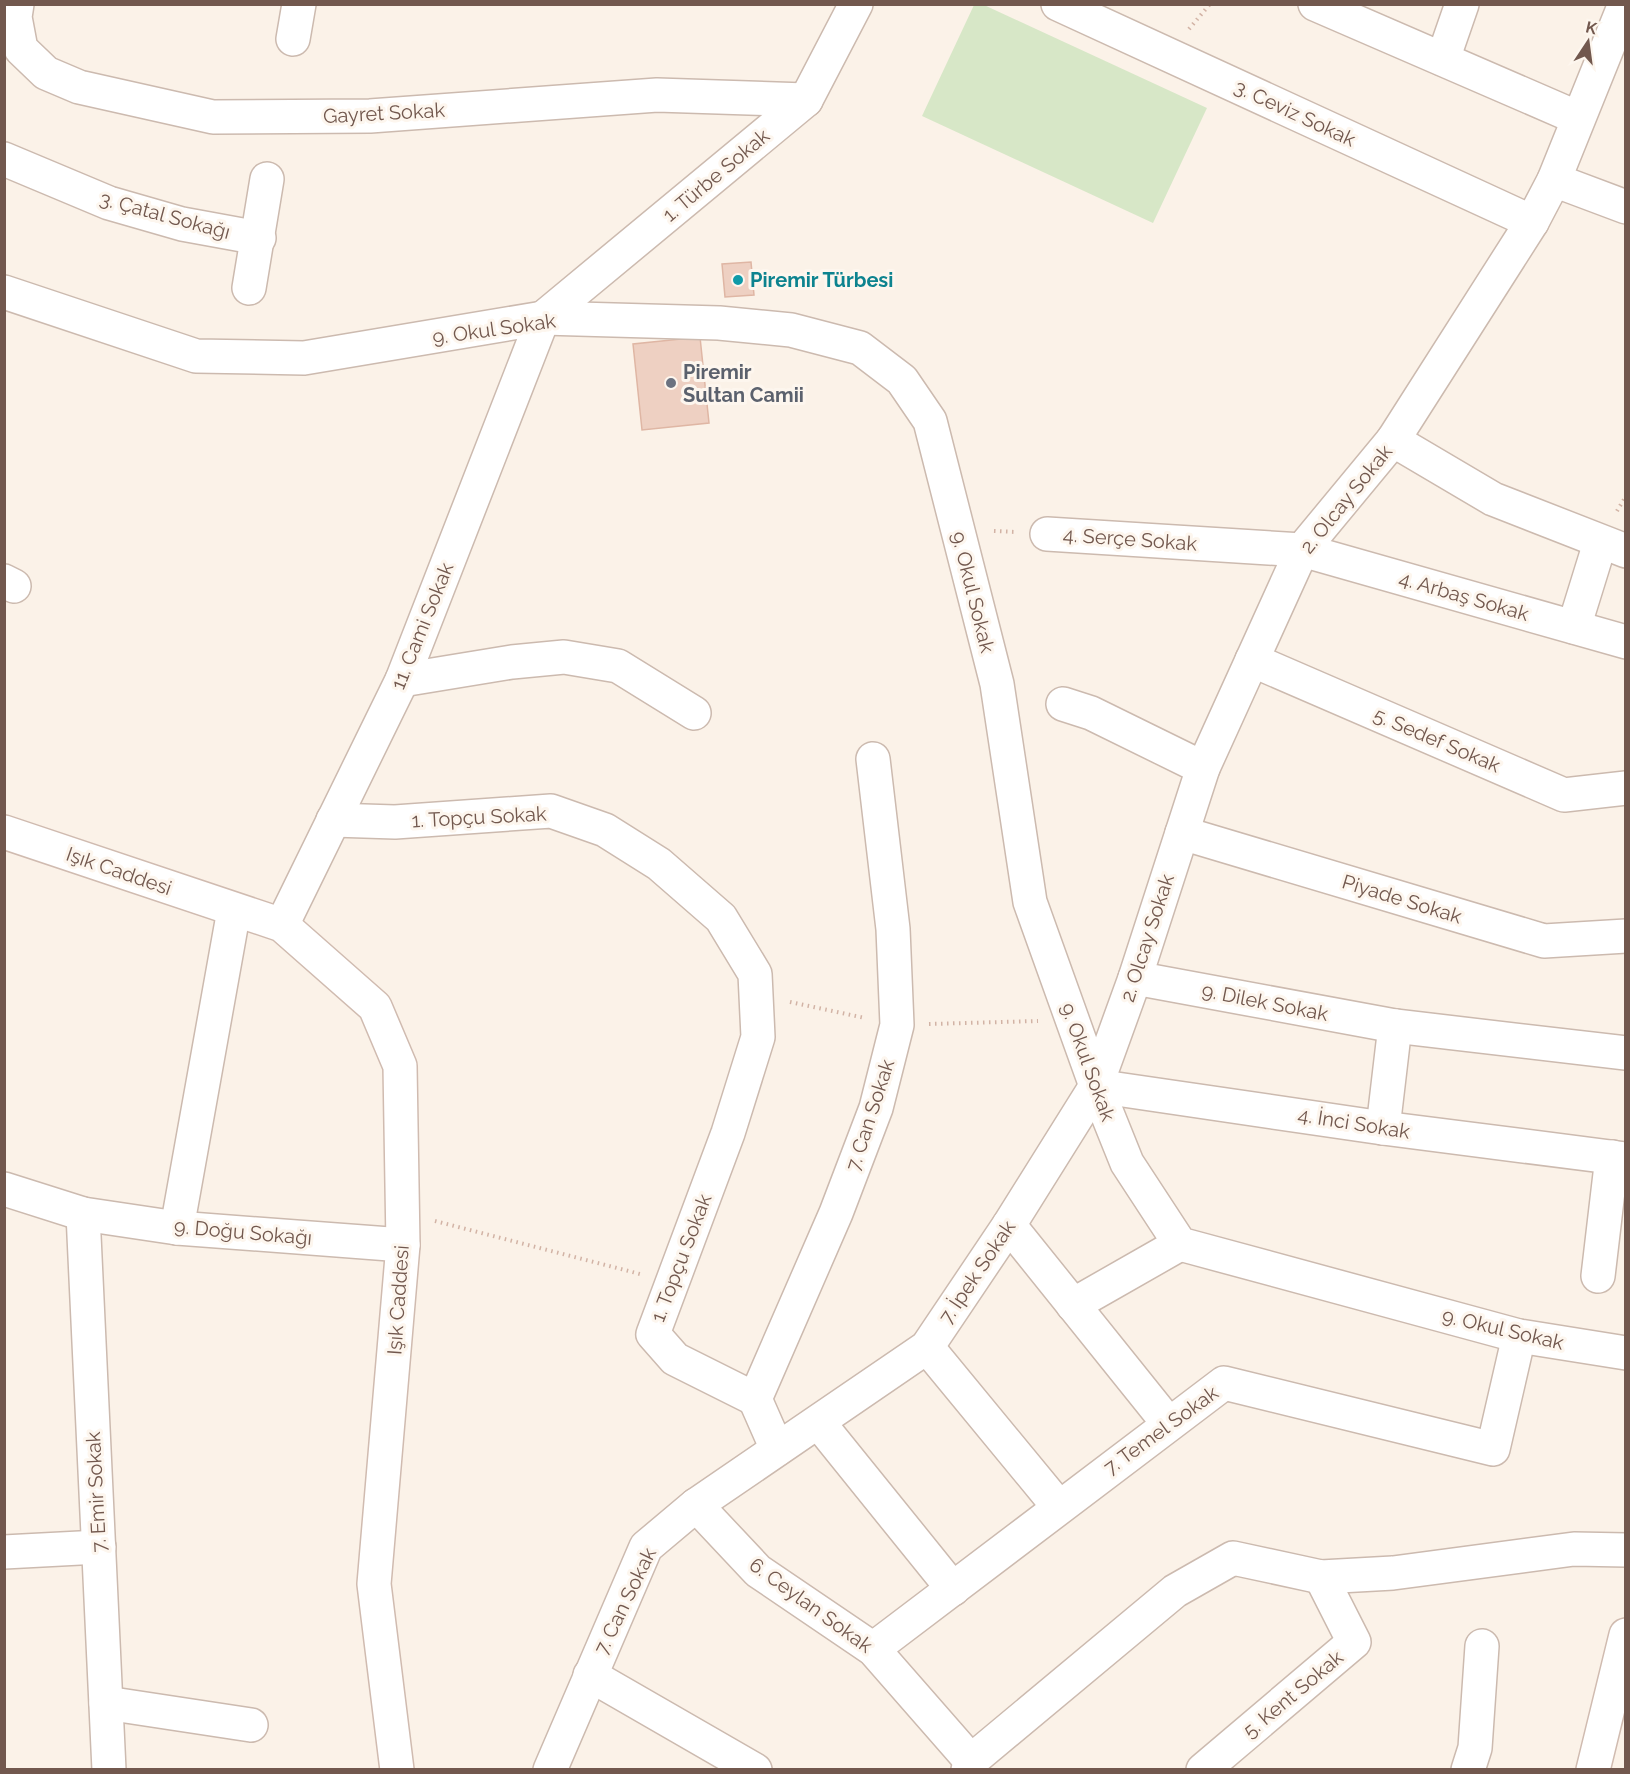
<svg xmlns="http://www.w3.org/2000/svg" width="1630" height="1774" viewBox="0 0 1630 1774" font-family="Raleway,sans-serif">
	<rect width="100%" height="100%" fill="#fbf2e8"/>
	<path fill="#d7e7c7" d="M 974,5 L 984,5 L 1207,108 L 1153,223 L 922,116 Z"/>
	<g fill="#eed0c2" stroke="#dfb6a4" stroke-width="1.5">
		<path d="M 751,262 L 754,295 L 725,297 L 722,264 Z"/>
		<path d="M 700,337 L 709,423 L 642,430 L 633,344 Z"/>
	</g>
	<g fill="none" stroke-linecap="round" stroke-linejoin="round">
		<g stroke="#ccbaaf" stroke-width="36">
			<g id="minor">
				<path d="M 17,4 L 15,17 L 21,49 L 46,73 L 79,87 L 213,117 L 370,116 L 657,95 L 806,100"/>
				<path d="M 1058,4 L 1532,222"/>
				<path d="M 1315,4 L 1578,118"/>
				<path d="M 293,39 L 299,4"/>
				<path d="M 1443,59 L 1462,4"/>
				<path d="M 4,159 L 109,203 L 182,224 L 259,238"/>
				<path d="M 1554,180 L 1626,207"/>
				<path d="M 249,288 L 267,179"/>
				<path d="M 4,292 L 196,356 L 304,358 L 543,318 L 719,323 L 791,330 L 860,348 L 902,380 L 930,421 L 997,684 L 1030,902 L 1096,1086 L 1127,1163 L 1180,1244 L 1519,1336 L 1626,1353"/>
				<path d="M 1393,440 L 1493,499 L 1626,551"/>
				<path d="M 1047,534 L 1302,550 L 1626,642"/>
				<path d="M 4,581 L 14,586"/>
				<path d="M 1574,627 L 1600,543"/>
				<path d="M 1252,660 L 1564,795 L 1626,788"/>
				<path d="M 402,680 L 512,662 L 564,657 L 618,666 L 694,713"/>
				<path d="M 1063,704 L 1091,713 L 1203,768"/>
				<path d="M 333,820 L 395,822 L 551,811 L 605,830 L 659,864 L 721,918 L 755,974 L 758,1037 L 728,1133 L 653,1334 L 675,1359 L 755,1399"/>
				<path d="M 1182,833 L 1544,941 L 1626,936"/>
				<path d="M 282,925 L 402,680 L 543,318 L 806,100 L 856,4"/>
				<path d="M 1135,978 L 1395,1026 L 1626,1053"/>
				<path d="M 1096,1086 L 1383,1128 L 1626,1159"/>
				<path d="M 1383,1128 L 1395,1026"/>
				<path d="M 4,1189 L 83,1214 L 177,1228 L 403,1245"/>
				<path d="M 83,1214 L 109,1770"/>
				<path d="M 1009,1225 L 1168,1423"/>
				<path d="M 177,1228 L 234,910"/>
				<path d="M 1598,1276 L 1612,1157"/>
				<path d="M 1073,1305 L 1180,1244"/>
				<path d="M 927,1347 L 1058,1506"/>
				<path d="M 819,1423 L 953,1589"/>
				<path d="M 777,1449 L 755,1399 L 836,1213 L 876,1108 L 897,1025 L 893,929 L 873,759"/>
				<path d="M 696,1505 L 758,1571 L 873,1649 L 971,1761"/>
				<path d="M 4,1552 L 99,1547"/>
				<path d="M 873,1649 L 1224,1383 L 1493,1449 L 1519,1336"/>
				<path d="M 590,1675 L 755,1770"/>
				<path d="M 106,1703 L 251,1725"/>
				<path d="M 550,1770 L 646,1547 L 696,1505 L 927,1347 L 1009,1225 L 1096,1086 L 1135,978 L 1203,768 L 1302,550 L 1393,440 L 1532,222 L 1554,180 L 1625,4"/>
				<path d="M 968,1770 L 971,1761 L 1175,1591 L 1233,1558 L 1321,1577 L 1393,1573 L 1574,1549 L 1626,1550"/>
				<path d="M 1203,1770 L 1354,1642 L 1321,1577"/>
				<path d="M 1468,1770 L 1475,1748 L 1482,1646"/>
			</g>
		</g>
		<g stroke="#d0bbb0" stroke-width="36">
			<g id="secondary">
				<path d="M 4,832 L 282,925 L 375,1007 L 400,1066 L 403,1245 L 374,1584 L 397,1770"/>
				<path d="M 1593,1770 L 1626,1635"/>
			</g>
		</g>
		<g stroke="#d2b3a5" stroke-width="4" stroke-dasharray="1.5 4.5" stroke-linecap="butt">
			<path d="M 1189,29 L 1210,4"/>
			<path d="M 1617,511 L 1626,496"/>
			<path d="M 994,531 L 1016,532"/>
			<path d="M 790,1002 L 865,1018"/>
			<path d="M 929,1024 L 1038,1021"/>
			<path d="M 435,1221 L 640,1274"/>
		</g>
		<use href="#minor" stroke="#fff" stroke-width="33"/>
		<use href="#secondary" stroke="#fff" stroke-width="33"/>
	</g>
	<circle fill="#0f9aa8" stroke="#fdf6ee" stroke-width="2" cx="738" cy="280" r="6"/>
	<circle fill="#6b7280" stroke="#fdf6ee" stroke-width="2" cx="671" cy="383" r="6"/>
	<g text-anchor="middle" stroke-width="6" stroke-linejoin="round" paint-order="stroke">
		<g font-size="20" fill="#72584e" stroke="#fdf6ee">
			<text transform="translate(384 113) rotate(-3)" y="7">Gayret Sokak</text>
			<text transform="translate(1295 113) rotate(25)" y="7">3. Ceviz Sokak</text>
			<text transform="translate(716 175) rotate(-40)" y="7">1. Türbe Sokak</text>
			<text transform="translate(165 215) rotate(15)" y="7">3. Çatal Sokağı</text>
			<text transform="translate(494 329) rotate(-8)" y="7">9. Okul Sokak</text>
			<text transform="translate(1346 499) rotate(-51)" y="7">2. Olcay Sokak</text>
			<text transform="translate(1130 539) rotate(4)" y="7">4. Serçe Sokak</text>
			<text transform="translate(973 592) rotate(76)" y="7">9. Okul Sokak</text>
			<text transform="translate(1464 596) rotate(16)" y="7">4. Arbaş Sokak</text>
			<text transform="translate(422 626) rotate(-68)" y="7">11. Cami Sokak</text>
			<text transform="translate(1437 740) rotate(23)" y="7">5. Sedef Sokak</text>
			<text transform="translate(479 817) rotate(-3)" y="7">1. Topçu Sokak</text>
			<text transform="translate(119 871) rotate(19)" y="7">Işık Caddesi</text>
			<text transform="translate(1402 899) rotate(17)" y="7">Piyade Sokak</text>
			<text transform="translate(1147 938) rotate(-72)" y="7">2. Olcay Sokak</text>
			<text transform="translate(1265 1002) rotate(11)" y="7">9. Dilek Sokak</text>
			<text transform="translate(1088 1062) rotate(70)" y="7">9. Okul Sokak</text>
			<text transform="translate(870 1115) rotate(-72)" y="7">7. Can Sokak</text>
			<text transform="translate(1354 1123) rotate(9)" y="7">4. İnci Sokak</text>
			<text transform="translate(243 1232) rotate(5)" y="7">9. Doğu Sokağı</text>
			<text transform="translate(681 1258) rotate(-69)" y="7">1. Topçu Sokak</text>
			<text transform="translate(977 1272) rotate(-56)" y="7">7. İpek Sokak</text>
			<text transform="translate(398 1300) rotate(-86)" y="7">Işık Caddesi</text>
			<text transform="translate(1503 1329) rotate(13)" y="7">9. Okul Sokak</text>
			<text transform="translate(1161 1430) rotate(-36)" y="7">7. Temel Sokak</text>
			<text transform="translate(96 1492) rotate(-93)" y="7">7. Emir Sokak</text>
			<text transform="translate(625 1601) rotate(-64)" y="7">7. Can Sokak</text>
			<text transform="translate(811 1605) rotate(36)" y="7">6. Ceylan Sokak</text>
			<text transform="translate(1293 1694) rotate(-40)" y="7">5. Kent Sokak</text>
		</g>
		<g font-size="20" font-weight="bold" fill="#0d838f" stroke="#fdf6ee" text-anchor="start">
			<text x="750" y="287">Piremir Türbesi</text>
		</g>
		<g font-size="20" font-weight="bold" fill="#5b616d" stroke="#fdf6ee" text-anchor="start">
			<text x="683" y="379">Piremir<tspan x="683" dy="23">Sultan Camii</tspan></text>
		</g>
	</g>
	<rect width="1630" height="1774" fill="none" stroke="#72584e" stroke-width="12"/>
	<g transform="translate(1588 42) rotate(13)" stroke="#fdf6ee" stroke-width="4.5" paint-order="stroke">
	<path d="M0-4.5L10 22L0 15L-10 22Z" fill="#72584e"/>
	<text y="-9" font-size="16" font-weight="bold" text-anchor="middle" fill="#72584e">K</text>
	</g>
</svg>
